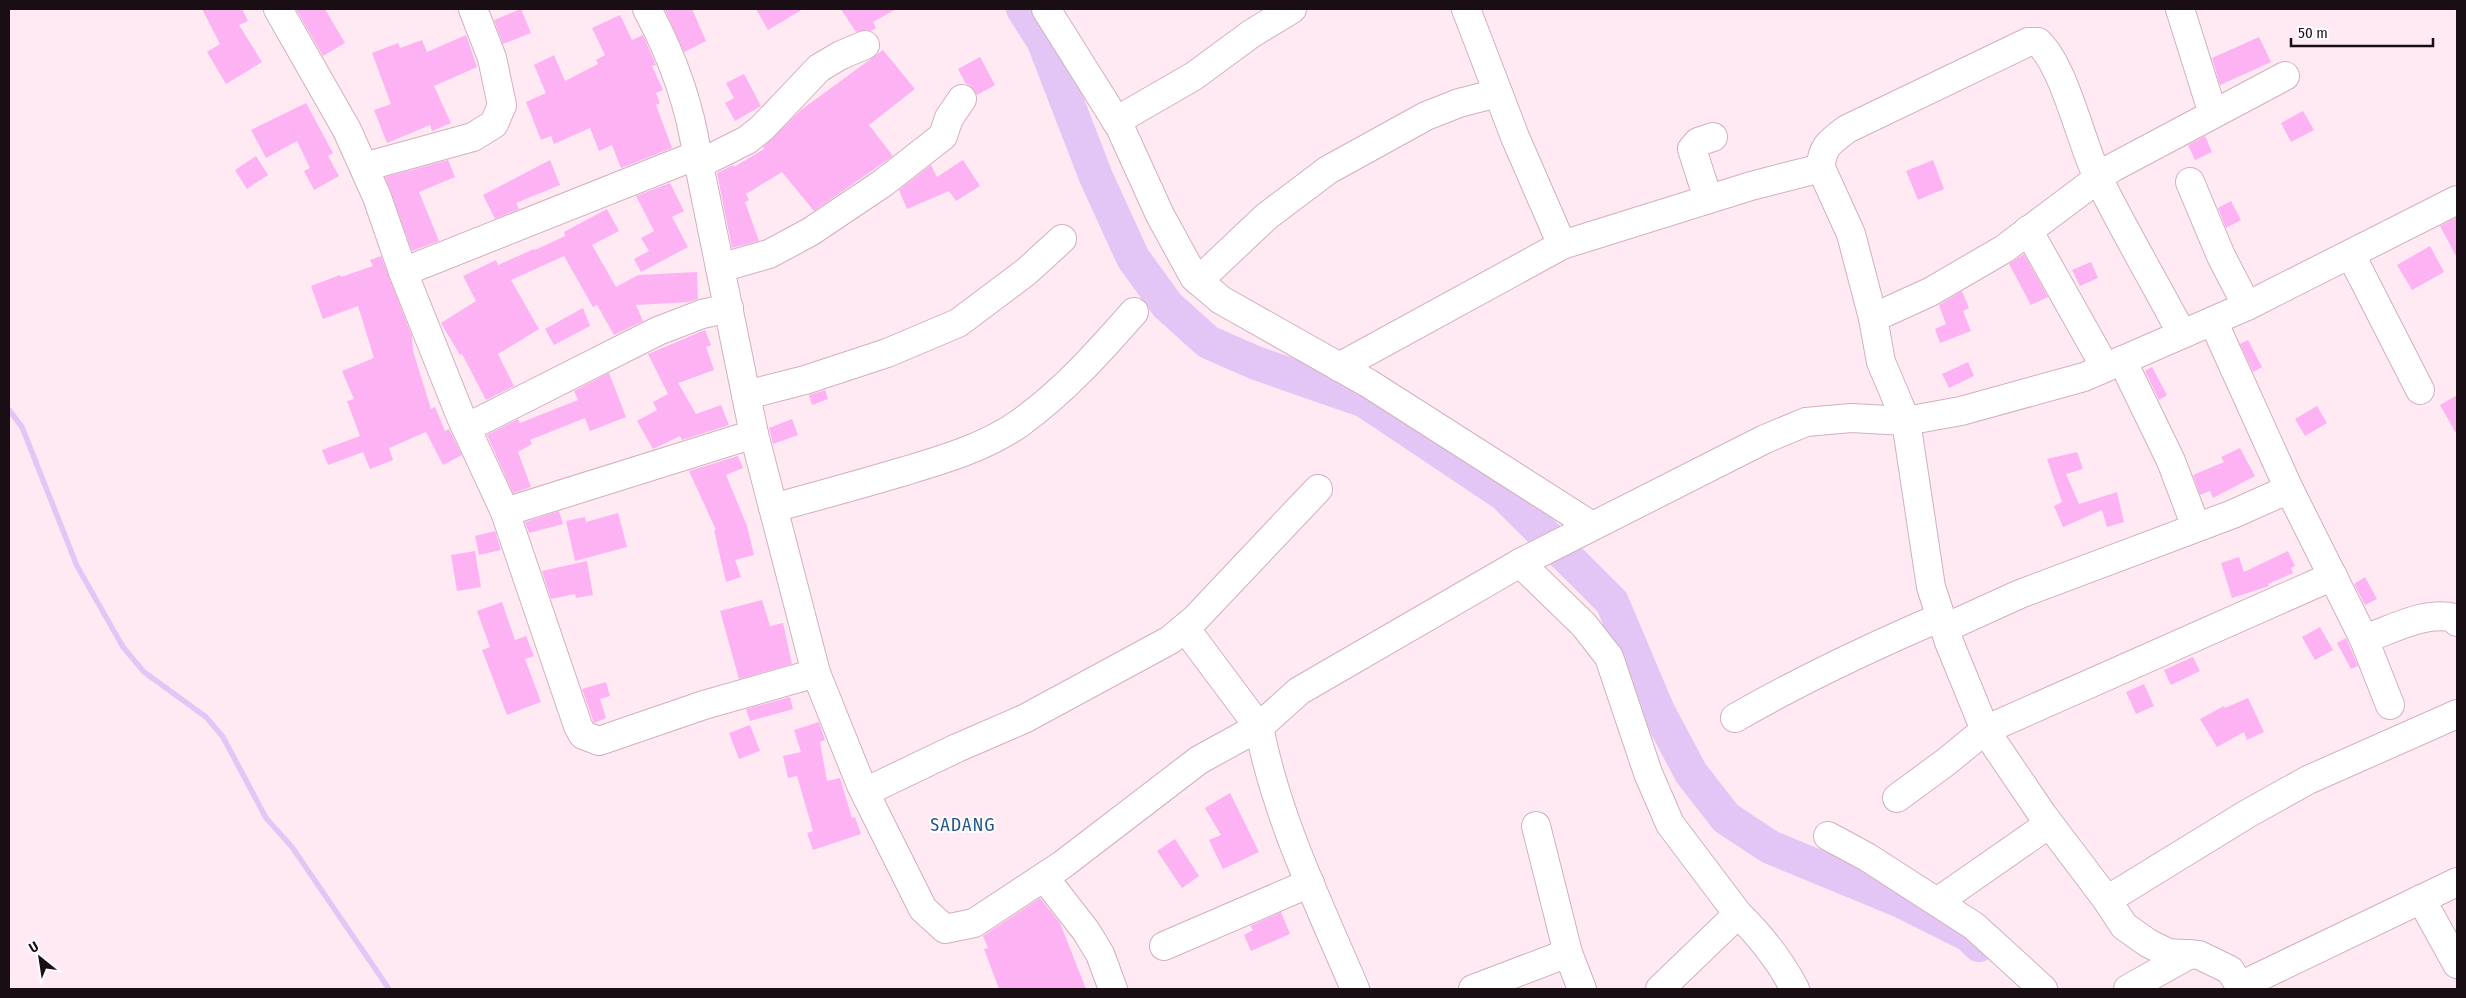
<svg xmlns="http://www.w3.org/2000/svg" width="2466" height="998" viewBox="0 0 2466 998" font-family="'Fira Sans Condensed',sans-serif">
	<rect width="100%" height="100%" fill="#ffe9f2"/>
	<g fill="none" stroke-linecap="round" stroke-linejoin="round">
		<path stroke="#e3c6f6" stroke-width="5.5" d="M 9,410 L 22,427 L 77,566 L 123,647 L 144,672 L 206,717 L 223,737 L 266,818 L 292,847 L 389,989"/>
		<path stroke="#e3c6f6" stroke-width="34" d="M 1023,9 L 1043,40 L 1096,177 L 1133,258 L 1167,305 L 1208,342 L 1256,363 L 1365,401 L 1504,494 L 1612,602 L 1658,711 L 1691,773 L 1726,818 L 1770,847 L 1901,901 L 1969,935 L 1979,945"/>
	</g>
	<g fill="#fdb2f4">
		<path d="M 202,9 L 242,9 L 248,21 L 239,25 L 262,62 L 226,84 L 207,52 L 220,44 Z"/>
		<path d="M 296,9 L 325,9 L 345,43 L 323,56 Z"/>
		<path d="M 521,9 L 531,33 L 503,44 L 494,20 Z"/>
		<path d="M 668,9 L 692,9 L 706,41 L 684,52 L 665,10 Z"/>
		<path d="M 756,9 L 803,9 L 768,30 Z"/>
		<path d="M 841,9 L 896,9 L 873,22 L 876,28 L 871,31 L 867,30 L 856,32 Z"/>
		<path d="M 620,15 L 632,40 L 643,35 L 656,65 L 652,66 L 663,90 L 656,93 L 660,103 L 656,105 L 672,148 L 621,168 L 612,145 L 599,151 L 590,128 L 554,144 L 551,136 L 541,140 L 526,102 L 546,93 L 534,65 L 554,55 L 565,81 L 598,64 L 596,60 L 605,55 L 592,28 Z"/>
		<path d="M 466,35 L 477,67 L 434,86 L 451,123 L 432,131 L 430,125 L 387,143 L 374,110 L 391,104 L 372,53 L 398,43 L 400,48 L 422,40 L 427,52 Z"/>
		<path d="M 2259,37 L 2271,62 L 2220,85 L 2212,58 Z"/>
		<path d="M 883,50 L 915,89 L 869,125 L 893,156 L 814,211 L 782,172 L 746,194 L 749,200 L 745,202 L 759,241 L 732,248 L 717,173 L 733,165 L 734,167 L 764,149 L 763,147 L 801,110 Z"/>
		<path d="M 980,57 L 995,85 L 977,95 L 971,86 L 966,84 L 958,69 Z"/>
		<path d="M 744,74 L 761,106 L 735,121 L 725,103 L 734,98 L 726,83 Z"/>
		<path d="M 306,103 L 333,153 L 328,156 L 339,176 L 314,190 L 304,171 L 310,168 L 297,141 L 266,158 L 251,130 Z"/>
		<path d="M 2303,111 L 2314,130 L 2291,142 L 2281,123 Z"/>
		<path d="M 2205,136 L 2212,152 L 2195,160 L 2188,145 Z"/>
		<path d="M 256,156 L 268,175 L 247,189 L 235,170 Z"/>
		<path d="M 448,160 L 455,177 L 419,192 L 439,241 L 412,251 L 385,177 Z"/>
		<path d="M 550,160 L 560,185 L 516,203 L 519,209 L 495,219 L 483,195 Z"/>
		<path d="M 963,160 L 980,186 L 956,201 L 949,191 L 907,209 L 899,190 L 931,165 L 937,177 Z"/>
		<path d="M 1933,160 L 1944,189 L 1918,200 L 1906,171 Z"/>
		<path d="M 670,183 L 684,211 L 672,217 L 688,247 L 641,272 L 634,259 L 649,251 L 641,238 L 654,231 L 636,196 Z"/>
		<path d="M 2231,201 L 2241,220 L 2226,228 L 2218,208 Z"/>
		<path d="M 607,209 L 619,231 L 592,245 L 616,287 L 638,275 L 697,272 L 698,299 L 689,302 L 636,305 L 643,321 L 614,335 L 597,305 L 593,307 L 564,256 L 511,280 L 539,329 L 498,354 L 514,386 L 486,400 L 462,354 L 460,355 L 441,323 L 476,301 L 463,276 L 496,260 L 498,265 L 534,249 L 535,250 L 565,236 L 564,232 Z"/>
		<path d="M 2457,217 L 2457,258 L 2440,226 Z"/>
		<path d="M 2430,246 L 2444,272 L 2412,290 L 2397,265 Z"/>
		<path d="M 2024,254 L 2048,297 L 2031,305 L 2009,264 Z"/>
		<path d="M 381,256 L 412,336 L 413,351 L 431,409 L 435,407 L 445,431 L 449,429 L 462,455 L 443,465 L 426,432 L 389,448 L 393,460 L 370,469 L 363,452 L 328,465 L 322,450 L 360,436 L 347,401 L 354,399 L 342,371 L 374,358 L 358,306 L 323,319 L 311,286 L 340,275 L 341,277 L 373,266 L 370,260 Z"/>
		<path d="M 2091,262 L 2098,278 L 2080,286 L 2072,270 Z"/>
		<path d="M 1962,291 L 1969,308 L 1963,311 L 1971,331 L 1940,343 L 1935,329 L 1946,324 L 1939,305 Z"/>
		<path d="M 583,308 L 590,326 L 554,345 L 545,329 Z"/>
		<path d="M 705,330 L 711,345 L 706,347 L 714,370 L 678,383 L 696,414 L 721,405 L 729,425 L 682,440 L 680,436 L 653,449 L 637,421 L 657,410 L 653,402 L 668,394 L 648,354 Z"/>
		<path d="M 2248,340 L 2262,367 L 2253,372 L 2240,344 Z"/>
		<path d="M 1968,362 L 1974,376 L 1949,388 L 1942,374 Z"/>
		<path d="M 2152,367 L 2167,395 L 2159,400 L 2145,371 Z"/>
		<path d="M 609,373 L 626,417 L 590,431 L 585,418 L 530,440 L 532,444 L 518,452 L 531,487 L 513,493 L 487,435 L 518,419 L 520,423 L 578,400 L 574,391 Z"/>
		<path d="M 825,390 L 828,399 L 812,405 L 809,395 Z"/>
		<path d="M 2457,395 L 2457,435 L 2440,405 Z"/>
		<path d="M 2317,406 L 2327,423 L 2305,436 L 2295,419 Z"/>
		<path d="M 792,419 L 798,435 L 773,444 L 769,428 Z"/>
		<path d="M 2240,448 L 2255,476 L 2213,498 L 2210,491 L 2200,495 L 2193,475 L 2224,462 L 2221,457 Z"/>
		<path d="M 2077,452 L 2083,469 L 2066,474 L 2079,504 L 2117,492 L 2124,522 L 2107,527 L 2102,510 L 2063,527 L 2054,506 L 2062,502 L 2047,459 Z"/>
		<path d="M 738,456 L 743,468 L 726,475 L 747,526 L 754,555 L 735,560 L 741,577 L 726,582 L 714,530 L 716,530 L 689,471 Z"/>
		<path d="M 559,511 L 563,524 L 529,533 L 525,522 Z"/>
		<path d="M 618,513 L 627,547 L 575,561 L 566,521 L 585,517 L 586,522 Z"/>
		<path d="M 495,531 L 501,550 L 479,555 L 475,536 Z"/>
		<path d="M 475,551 L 481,587 L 457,591 L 451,555 Z"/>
		<path d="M 2288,551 L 2295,566 L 2291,568 L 2293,573 L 2268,584 L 2269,586 L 2232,598 L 2221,563 L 2239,557 L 2244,572 Z"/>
		<path d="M 587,561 L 593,595 L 576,598 L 575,594 L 551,599 L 542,571 Z"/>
		<path d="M 2365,577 L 2377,599 L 2365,605 L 2354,584 Z"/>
		<path d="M 762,600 L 770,626 L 783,623 L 792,664 L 739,679 L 720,611 Z"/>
		<path d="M 502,602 L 515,640 L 526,636 L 534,656 L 525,659 L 541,702 L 507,715 L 482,650 L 490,647 L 477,611 Z"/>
		<path d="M 2320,627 L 2333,650 L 2315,660 L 2302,637 Z"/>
		<path d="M 2346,638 L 2358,666 L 2351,669 L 2337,643 Z"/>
		<path d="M 2193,657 L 2200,671 L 2171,685 L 2164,670 Z"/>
		<path d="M 606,682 L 610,696 L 600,699 L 606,718 L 594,723 L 582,689 Z"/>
		<path d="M 2144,684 L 2154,706 L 2136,714 L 2126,692 Z"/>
		<path d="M 790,697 L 793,709 L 750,721 L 746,709 Z"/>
		<path d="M 2248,698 L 2264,732 L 2247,740 L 2244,732 L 2217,747 L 2200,719 L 2224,706 L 2225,708 Z"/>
		<path d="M 819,722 L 825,740 L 820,742 L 827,781 L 840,778 L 852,818 L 855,817 L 861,834 L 813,850 L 807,833 L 813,831 L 797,776 L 788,778 L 783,756 L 801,752 L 794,730 Z"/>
		<path d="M 750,725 L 760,751 L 739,759 L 729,733 Z"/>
		<path d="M 1230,793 L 1259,852 L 1223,869 L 1209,840 L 1221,835 L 1205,808 Z"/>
		<path d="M 1175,839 L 1199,876 L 1182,888 L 1157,851 Z"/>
		<path d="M 1040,898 L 1060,923 L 1086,989 L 999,989 L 984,949 L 988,948 L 983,936 Z"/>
		<path d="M 1281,912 L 1290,934 L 1251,951 L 1244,935 L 1253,930 L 1250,926 Z"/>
	</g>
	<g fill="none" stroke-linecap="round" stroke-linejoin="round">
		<g stroke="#d2b0be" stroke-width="30">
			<g id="minor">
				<path d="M 278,9 L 347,130 L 377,197 L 403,272 L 461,417 L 505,512 L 578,726 L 583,735 L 599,741 L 704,705 L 816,673 L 861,785 L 923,909 L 945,929 L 974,923 L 1062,865 L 1199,760 L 1259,727 L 1185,628"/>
				<path d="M 1046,9 L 1120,127 L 1160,215 L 1194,277 L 1221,300 L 1368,383 L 1592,526"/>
				<path d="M 1466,9 L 1515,137 L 1562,245 L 1751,186 L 1821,168 L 1851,234 L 1873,318 L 1881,362 L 1906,421 L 1931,587 L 1949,642 L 1985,730 L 2042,814 L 2107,900 L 2124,926 L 2148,943 L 2168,953 L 2199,955 L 2230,970 L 2242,989"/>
				<path d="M 2180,9 L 2213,114"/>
				<path d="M 1116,121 L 1194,76 L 1251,34 L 1292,9"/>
				<path d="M 699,164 L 747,140 L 762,128 L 819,68 L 841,55 L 865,45"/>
				<path d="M 364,167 L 473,137 L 494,124 L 502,105 L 492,58 L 473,9"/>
				<path d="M 1821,168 C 1821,147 1831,141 1847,129 L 2028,42 L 2038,42 C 2065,67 2081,144 2099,180 C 2125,232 2155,283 2182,334"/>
				<path d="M 2190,182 L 2221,256 L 2247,306"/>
				<path d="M 1708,199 L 1692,149 L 1698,142 L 1713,137"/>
				<path d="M 2028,230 L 2105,367"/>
				<path d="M 2351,255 L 2420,390"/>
				<path d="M 720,268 L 769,254 L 810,232 L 883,183 L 943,136 L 949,118 L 962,99"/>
				<path d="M 403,272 L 697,155 C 690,104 671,54 647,9"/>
				<path d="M 1198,281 L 1267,216 L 1328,170 L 1426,116 L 1459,103 L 1498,93"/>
				<path d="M 1873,318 L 1930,292 L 2004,249 L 2112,168 L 2285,76"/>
				<path d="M 2213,321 L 2289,489 L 2364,639 C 2391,630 2426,610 2455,618 L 2457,622"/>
				<path d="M 2122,360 L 2171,461 L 2196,527"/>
				<path d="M 1339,367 L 1562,245"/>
				<path d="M 746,395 L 805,380 L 887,353 L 958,323 L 1026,272 L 1062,239"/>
				<path d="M 466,428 L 658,331 L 702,314 L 729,308"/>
				<path d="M 754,434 L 816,673"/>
				<path d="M 773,508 C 818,496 861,484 905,471 C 945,459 986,447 1020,423 C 1064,391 1099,352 1134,312"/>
				<path d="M 505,512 L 754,434 L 697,155"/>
				<path d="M 1520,563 L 1584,625 L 1609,657 L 1648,773 L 1670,824 L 1738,914"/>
				<path d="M 1945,628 L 2020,594 L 2233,514 L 2289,489"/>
				<path d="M 2364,639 L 2390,705"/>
				<path d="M 1735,718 C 1801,680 1871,647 1941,617"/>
				<path d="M 865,792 L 957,748 L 1024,719 L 1170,640 L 1195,619 L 1318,489"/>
				<path d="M 1897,798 L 1946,762 L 1985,730 L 2333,576"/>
				<path d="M 1536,826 L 1568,953 L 1582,989"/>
				<path d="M 1828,836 L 1867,857 L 1974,926 L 2043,989"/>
				<path d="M 1044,877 L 1086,931 L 1100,954 L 1113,989"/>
				<path d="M 2421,899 L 2457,964"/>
				<path d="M 2107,900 L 2247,814 L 2308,780 L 2457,714"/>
				<path d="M 1937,902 L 2049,824"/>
				<path d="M 1164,946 L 1310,883"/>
				<path d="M 2240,986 L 2457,882"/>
				<path d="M 1355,989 C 1319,904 1277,819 1259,727 L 1299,691 L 1520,563 L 1765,439 L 1806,422 L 1851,418 L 1906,421 L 1961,411 L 2084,377 L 2247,306 L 2457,200"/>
				<path d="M 1473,989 L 1568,953"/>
				<path d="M 1660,989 L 1738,914 C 1761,936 1780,961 1795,989"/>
				<path d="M 2128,989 L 2190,954"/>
			</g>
		</g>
		<use href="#minor" stroke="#fff" stroke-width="28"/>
	</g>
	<g text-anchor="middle" stroke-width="4" stroke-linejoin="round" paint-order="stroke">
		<g font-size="18" letter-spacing="1" fill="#245589" stroke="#fdfdfd">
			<text x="963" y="831">SADANG</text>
		</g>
	</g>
	<rect width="2466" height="998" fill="none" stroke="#190e13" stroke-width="20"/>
	<g transform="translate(40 958) rotate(330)" stroke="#fdfdfd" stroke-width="4" paint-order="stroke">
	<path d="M0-4L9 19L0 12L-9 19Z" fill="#190e13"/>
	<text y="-8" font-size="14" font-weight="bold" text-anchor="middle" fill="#190e13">U</text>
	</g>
	<path d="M2291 38v8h142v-8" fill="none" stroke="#190e13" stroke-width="2.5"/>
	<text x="2298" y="38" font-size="15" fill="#190e13" stroke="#fdfdfd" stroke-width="4" paint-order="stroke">50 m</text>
</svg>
